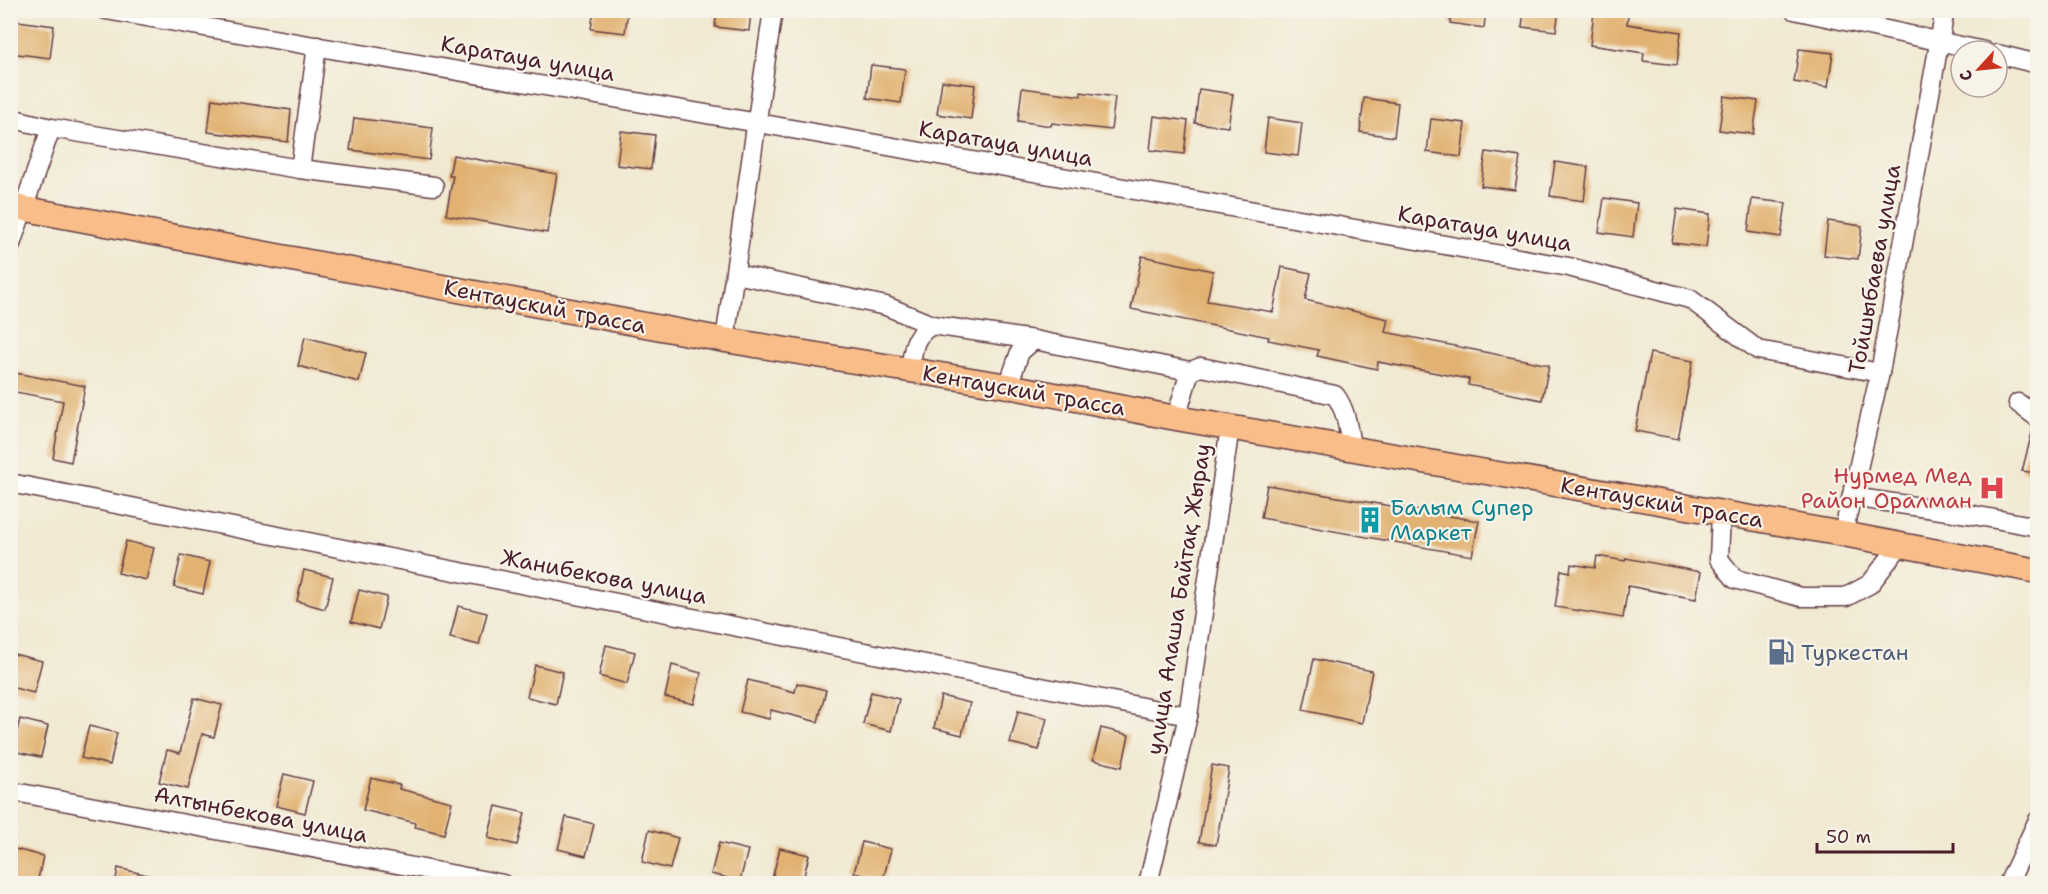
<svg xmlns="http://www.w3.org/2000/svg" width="2048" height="894" viewBox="0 0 2048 894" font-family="'Shantell Sans',sans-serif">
	<rect width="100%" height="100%" fill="#f7f3e8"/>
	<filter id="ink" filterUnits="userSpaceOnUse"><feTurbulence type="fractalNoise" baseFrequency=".0167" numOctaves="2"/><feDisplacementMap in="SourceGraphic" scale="12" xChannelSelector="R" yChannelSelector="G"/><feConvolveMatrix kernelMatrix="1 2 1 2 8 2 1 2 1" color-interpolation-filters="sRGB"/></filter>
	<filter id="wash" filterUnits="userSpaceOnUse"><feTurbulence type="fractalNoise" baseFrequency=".008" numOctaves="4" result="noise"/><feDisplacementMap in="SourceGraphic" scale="24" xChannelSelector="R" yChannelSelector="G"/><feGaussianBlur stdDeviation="1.35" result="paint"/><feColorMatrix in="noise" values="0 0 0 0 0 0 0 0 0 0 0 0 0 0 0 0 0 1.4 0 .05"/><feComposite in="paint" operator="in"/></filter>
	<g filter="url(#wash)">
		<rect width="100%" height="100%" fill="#f1e9d2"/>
		<g id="blocks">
			<g fill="#e1b272">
				<path d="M 594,10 L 628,10 L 625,33 L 591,29 Z"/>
				<path d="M 717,10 L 751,10 L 749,31 L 715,27 Z"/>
				<path d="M 1452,10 L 1486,10 L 1484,28 L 1450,23 Z"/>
				<path d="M 1524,10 L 1559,10 L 1556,31 L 1522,27 Z"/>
				<path d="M 1594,12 L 1628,16 L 1627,24 L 1681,32 L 1677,65 L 1643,61 L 1644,53 L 1590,45 Z"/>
				<path d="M 10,20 L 54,26 L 50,58 L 10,53 Z"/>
				<path d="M 1799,49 L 1833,53 L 1828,87 L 1794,82 Z"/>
				<path d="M 871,65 L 905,69 L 901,103 L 867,98 Z"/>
				<path d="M 942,81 L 975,85 L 971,119 L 937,114 Z"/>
				<path d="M 1022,88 L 1081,96 L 1081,92 L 1115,97 L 1111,130 L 1052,123 L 1051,126 L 1018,121 Z"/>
				<path d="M 1199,89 L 1233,94 L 1228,127 L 1195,123 Z"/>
				<path d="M 1724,96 L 1758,101 L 1753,134 L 1719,130 Z"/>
				<path d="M 1364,98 L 1398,103 L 1394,137 L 1360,132 Z"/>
				<path d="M 212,99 L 291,110 L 288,142 L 208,132 Z"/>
				<path d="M 1154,116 L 1188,121 L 1184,154 L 1150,150 Z"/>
				<path d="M 354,118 L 433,128 L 429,160 L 350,150 Z"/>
				<path d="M 1268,118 L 1302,123 L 1298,156 L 1264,152 Z"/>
				<path d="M 1431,119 L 1465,123 L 1461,157 L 1427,152 Z"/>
				<path d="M 621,131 L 655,135 L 651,169 L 617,165 Z"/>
				<path d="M 1486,152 L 1520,157 L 1515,190 L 1481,186 Z"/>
				<path d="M 453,155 L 557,174 L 547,233 L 446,215 L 453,176 L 449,176 Z"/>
				<path d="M 1555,162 L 1588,167 L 1584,201 L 1550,196 Z"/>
				<path d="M 1604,198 L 1637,203 L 1633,237 L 1599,232 Z"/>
				<path d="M 1752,199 L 1786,203 L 1781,237 L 1748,232 Z"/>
				<path d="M 1677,209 L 1710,214 L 1706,247 L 1672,243 Z"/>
				<path d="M 1828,221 L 1862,226 L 1858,259 L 1824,255 Z"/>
				<path d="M 1142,256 L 1213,271 L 1207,301 L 1273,312 L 1282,267 L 1311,273 L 1305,300 L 1388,319 L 1385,332 L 1549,365 L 1542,400 L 1468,385 L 1469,379 L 1378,362 L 1377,369 L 1317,356 L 1319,350 L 1268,340 L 1269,337 L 1131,309 Z"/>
				<path d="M 305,337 L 366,353 L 359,382 L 298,366 Z"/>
				<path d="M 1650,353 L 1693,361 L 1678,439 L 1635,431 Z"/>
				<path d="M 10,372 L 85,386 L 71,462 L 53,458 L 63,401 L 10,391 Z"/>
				<path d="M 2033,429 L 2037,430 L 2037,473 L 2022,471 Z"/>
				<path d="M 1267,485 L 1479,521 L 1472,556 L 1261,518 Z"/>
				<path d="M 126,541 L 154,548 L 146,580 L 118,573 Z"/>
				<path d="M 181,555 L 210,562 L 203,594 L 174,587 Z"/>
				<path d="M 1597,556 L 1625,561 L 1626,558 L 1701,572 L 1696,599 L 1628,586 L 1623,618 L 1555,607 L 1561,570 L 1570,572 L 1571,564 L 1595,568 Z"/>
				<path d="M 304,570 L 333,577 L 325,609 L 297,601 Z"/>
				<path d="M 359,590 L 387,597 L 379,629 L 351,622 Z"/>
				<path d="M 458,606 L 487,613 L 479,645 L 450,638 Z"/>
				<path d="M 606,645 L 635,652 L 627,684 L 599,676 Z"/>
				<path d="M 14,654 L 42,661 L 34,693 L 10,687 L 10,666 Z"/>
				<path d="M 1314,659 L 1372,671 L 1362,723 L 1303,710 Z"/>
				<path d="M 535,665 L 563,672 L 556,704 L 527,697 Z"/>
				<path d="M 672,665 L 701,673 L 694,704 L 665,697 Z"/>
				<path d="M 748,680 L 795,692 L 797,683 L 826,690 L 818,722 L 771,710 L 769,719 L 740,712 Z"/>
				<path d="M 871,692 L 899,699 L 891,731 L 863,724 Z"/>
				<path d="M 941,696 L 970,703 L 962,735 L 934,728 Z"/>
				<path d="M 194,698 L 222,705 L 214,737 L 202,734 L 188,789 L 159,782 L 167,750 L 180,753 Z"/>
				<path d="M 1018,711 L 1047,718 L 1039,750 L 1010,743 Z"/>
				<path d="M 20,719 L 48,726 L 41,757 L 12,751 Z"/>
				<path d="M 89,726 L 117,733 L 110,765 L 81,758 Z"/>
				<path d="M 1101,728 L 1129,735 L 1122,767 L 1093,760 Z"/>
				<path d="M 1212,765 L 1229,768 L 1216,845 L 1199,842 Z"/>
				<path d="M 284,774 L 313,781 L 305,813 L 276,806 Z"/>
				<path d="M 371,778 L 400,785 L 399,789 L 452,802 L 444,834 L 415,827 L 416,823 L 363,810 Z"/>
				<path d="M 496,806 L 525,813 L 517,845 L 488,838 Z"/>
				<path d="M 566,817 L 594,824 L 586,856 L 558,849 Z"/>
				<path d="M 649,830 L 678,838 L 670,869 L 642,862 Z"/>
				<path d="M 862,842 L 891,849 L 883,880 L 854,873 Z"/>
				<path d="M 719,843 L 748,850 L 740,881 L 711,874 Z"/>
				<path d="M 780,848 L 809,855 L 802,884 L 789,884 L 772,879 Z"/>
				<path d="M 15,849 L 43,856 L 37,884 L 10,882 L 10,866 Z"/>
				<path d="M 118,868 L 160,878 L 159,884 L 115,884 Z"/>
			</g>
		</g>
	</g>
	<g filter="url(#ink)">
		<use href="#blocks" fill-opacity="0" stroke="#633d44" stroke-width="1.5"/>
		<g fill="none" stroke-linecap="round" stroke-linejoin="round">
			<g stroke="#633d44" stroke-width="21">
				<g id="minor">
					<path d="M 106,10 L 758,123 L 1569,267 L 1690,299 L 1758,350 L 1880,373"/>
					<path d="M 1794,10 L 1984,51"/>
					<path d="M 1997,54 L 2038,64"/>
					<path d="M 10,118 L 51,128 L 300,169 L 434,186"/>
					<path d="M 300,169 L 317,46"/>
					<path d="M 10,247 L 51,128"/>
					<path d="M 736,274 L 886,306 L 932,325 L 1034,340 L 1190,371"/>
					<path d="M 725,340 L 773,10"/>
					<path d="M 910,369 C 914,348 912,337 932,325"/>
					<path d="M 1008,386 L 1020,352 L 1034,340"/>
					<path d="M 2018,403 L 2038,418"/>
					<path d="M 1176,418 L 1190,371 L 1201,367 L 1335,395 C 1347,411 1348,429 1351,447"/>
					<path d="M 10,483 L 1188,716"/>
					<path d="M 1852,497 L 1968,514 L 2038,527"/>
					<path d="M 1721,513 L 1719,559 L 1735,579 L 1801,597 L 1846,597 L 1870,584 L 1900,545"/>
					<path d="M 1843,534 L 1880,373 L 1945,10"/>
					<path d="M 10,791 L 503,884"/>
					<path d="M 1148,884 L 1188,716 L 1230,427"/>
					<path d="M 2008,884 L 2038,820"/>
				</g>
			</g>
			<g stroke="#633d44" stroke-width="27">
				<path id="major" d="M 10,206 L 725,340 L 1008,386 L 1176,418 L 1843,534 L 2038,571"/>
			</g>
			<use href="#minor" stroke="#fff" stroke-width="18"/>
			<use href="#major" stroke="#f8bd89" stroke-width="24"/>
		</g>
	</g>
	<defs>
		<g id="hospital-bare" transform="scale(2.07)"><path d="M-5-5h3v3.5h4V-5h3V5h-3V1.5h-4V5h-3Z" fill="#e0444e" stroke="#f7f3e8" stroke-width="2.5" paint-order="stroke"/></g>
		<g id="building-bare" transform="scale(2.07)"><path d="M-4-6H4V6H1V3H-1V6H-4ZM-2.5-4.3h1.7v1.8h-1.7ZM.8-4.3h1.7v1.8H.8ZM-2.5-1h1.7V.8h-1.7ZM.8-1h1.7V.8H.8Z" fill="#0f9aa8" stroke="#f7f3e8" stroke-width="2.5" paint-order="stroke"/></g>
		<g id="fuel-bare" transform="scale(2.07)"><path d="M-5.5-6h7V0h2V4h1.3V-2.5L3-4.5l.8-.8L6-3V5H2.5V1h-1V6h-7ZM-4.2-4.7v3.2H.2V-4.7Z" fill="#5c6f8a" stroke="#f7f3e8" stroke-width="2.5" paint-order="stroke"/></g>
	</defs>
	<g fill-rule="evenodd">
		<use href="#hospital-bare" x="1992" y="488"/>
		<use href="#building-bare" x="1370" y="520"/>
		<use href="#fuel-bare" x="1781" y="652"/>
	</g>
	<g text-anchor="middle" stroke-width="4.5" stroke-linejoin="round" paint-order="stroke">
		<g font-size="22" fill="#4a1f2b" stroke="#f7f3e8">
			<text transform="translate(528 58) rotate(10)" y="8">Каратауа улица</text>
			<text transform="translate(1006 143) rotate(10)" y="8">Каратауа улица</text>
			<text transform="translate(1485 228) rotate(10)" y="8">Каратауа улица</text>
			<text transform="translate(1874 269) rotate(-80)" y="8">Тойшыбаева улица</text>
			<text transform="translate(545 306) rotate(11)" y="8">Кентауский трасса</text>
			<text transform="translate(1024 390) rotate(10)" y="8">Кентауский трасса</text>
			<text transform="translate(1662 502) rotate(10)" y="8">Кентауский трасса</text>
			<text transform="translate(604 576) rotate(11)" y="8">Жанибекова улица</text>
			<text transform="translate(1178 599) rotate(-81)" y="8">улица Алаша Байтақ Жырау</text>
			<text transform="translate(261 814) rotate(11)" y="8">Алтынбекова улица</text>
		</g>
		<g font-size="22" fill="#be3a42" stroke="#f7f3e8" text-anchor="end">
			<text x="1972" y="483">Нурмед Мед<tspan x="1972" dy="25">Район Оралман</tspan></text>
		</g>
		<g font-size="22" fill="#0d838f" stroke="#f7f3e8" text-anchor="start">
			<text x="1390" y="515">Балым Супер<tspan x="1390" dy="25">Маркет</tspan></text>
		</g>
		<g font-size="22" fill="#4e5e75" stroke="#f7f3e8" text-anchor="start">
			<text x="1801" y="660">Туркестан</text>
		</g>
	</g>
	<rect width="2048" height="894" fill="none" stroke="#f7f3e8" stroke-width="36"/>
	<g transform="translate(1979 69) rotate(243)"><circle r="28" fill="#f7f3e8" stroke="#b29e9c" stroke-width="1.5"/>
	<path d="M0-4.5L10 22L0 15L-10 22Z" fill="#c8321e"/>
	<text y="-9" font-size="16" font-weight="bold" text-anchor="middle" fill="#4a1f2b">С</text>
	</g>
	<path d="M1817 843v9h136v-9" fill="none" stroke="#4a1f2b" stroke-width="3"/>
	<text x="1826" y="843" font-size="18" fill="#4a1f2b" stroke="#f7f3e8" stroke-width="4.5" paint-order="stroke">50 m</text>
</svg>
